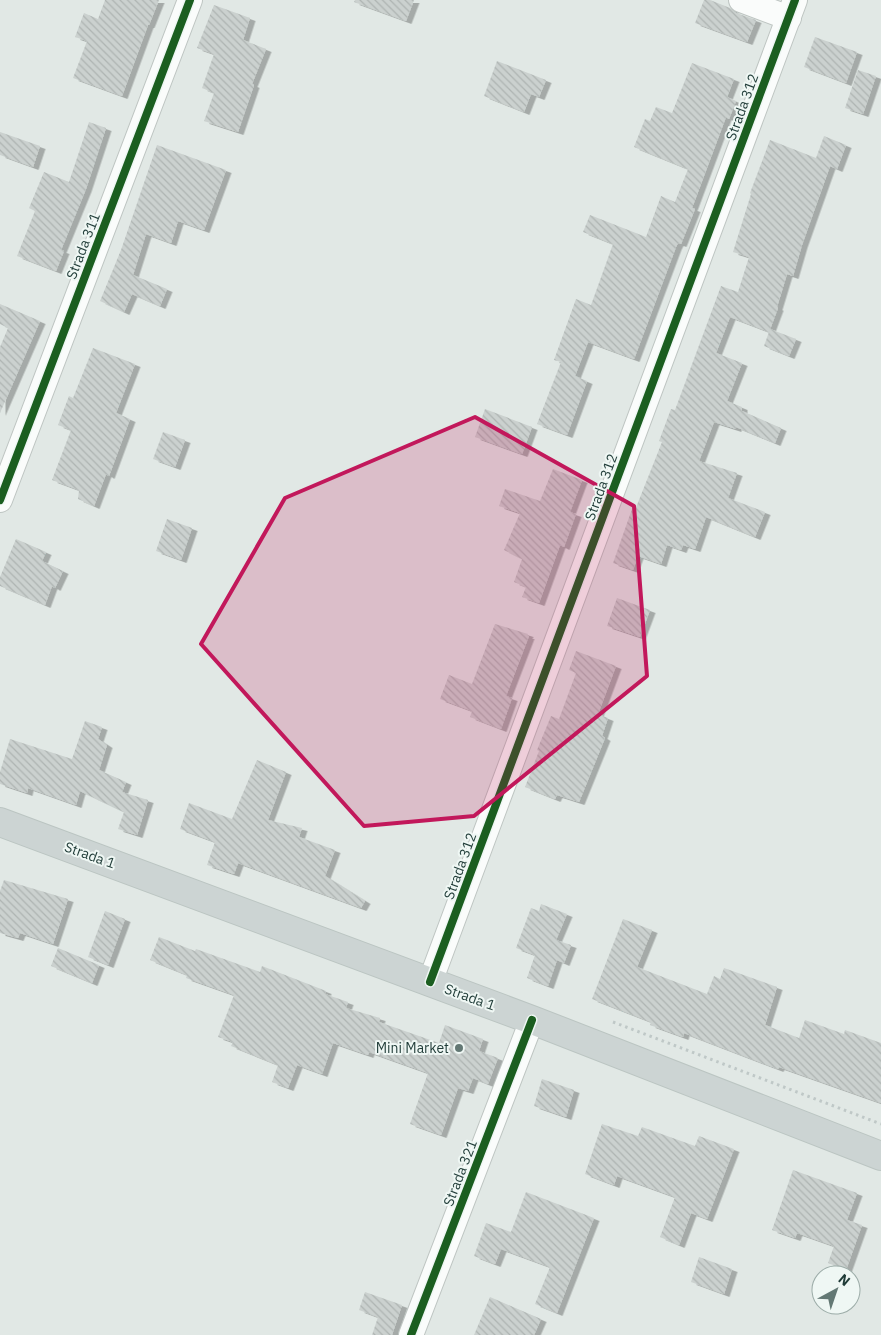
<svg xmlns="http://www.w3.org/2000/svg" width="881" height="1335" viewBox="0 0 881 1335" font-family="'IBM Plex Sans',sans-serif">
	<defs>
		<pattern id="building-back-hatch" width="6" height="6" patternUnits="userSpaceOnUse" patternTransform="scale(1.25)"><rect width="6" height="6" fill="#cbd1cf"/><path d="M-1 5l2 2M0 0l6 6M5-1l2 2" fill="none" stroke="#aeb4b2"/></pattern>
		<filter id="shadow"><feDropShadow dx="5.5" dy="3" stdDeviation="0" flood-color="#0004"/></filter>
	</defs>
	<rect width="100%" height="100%" fill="#e1e8e5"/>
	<g fill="url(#building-back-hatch)" filter="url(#shadow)">
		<path d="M 105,0 L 159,0 L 149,25 L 148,25 L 122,96 L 73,78 L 87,41 L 75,37 L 84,13 L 98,19 Z"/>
		<path d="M 355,0 L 414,0 L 406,21 L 354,2 Z"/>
		<path d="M 704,0 L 710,0 L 730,8 L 736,13 L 756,20 L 747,42 L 695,23 Z"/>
		<path d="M 214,5 L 250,18 L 243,40 L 266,49 L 252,84 L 254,85 L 238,132 L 204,121 L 214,93 L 202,88 L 214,54 L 197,48 Z"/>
		<path d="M 815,37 L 857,52 L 846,83 L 804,67 Z"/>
		<path d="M 497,61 L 546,80 L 539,97 L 531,94 L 524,112 L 484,96 Z"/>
		<path d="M 692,63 L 734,79 L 727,97 L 736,101 L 729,119 L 726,117 L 692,208 L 695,209 L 681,244 L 678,243 L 676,247 L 634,359 L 588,342 L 575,376 L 587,381 L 567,435 L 537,424 L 561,362 L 554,360 L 576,299 L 591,305 L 613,244 L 583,232 L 590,215 L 646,237 L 661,196 L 675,202 L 688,169 L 634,147 L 645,119 L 650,121 L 656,107 L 672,113 Z"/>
		<path d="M 858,70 L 876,76 L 863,114 L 845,108 Z"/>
		<path d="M 89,122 L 106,128 L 86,189 L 61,250 L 64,251 L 56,271 L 17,256 L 35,211 L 29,208 L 44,172 L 69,182 Z"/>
		<path d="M 0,132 L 40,146 L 33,167 L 0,155 Z"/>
		<path d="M 824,136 L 846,145 L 837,169 L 830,166 L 802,245 L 793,276 L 787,274 L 777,307 L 778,308 L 769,332 L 730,317 L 716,353 L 742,363 L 727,401 L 742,407 L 742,411 L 781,428 L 775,443 L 736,427 L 736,429 L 714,422 L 699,461 L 737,473 L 728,498 L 765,512 L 755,537 L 706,517 L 695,549 L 683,545 L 681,550 L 667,545 L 661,564 L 638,556 L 633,570 L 613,563 L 632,509 L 635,510 L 662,442 L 659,441 L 671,409 L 675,410 L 721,286 L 738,292 L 749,257 L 733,252 L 751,194 L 750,193 L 770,140 L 816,158 Z"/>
		<path d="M 157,145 L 226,170 L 204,230 L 178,221 L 171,243 L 146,234 L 133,275 L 167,289 L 160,306 L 132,294 L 124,312 L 100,301 L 121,250 Z"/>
		<path d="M 0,304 L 40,321 L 0,413 L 0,347 L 8,328 L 0,324 Z"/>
		<path d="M 770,329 L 796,339 L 789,356 L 764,346 Z"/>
		<path d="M 93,348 L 135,364 L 116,413 L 130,419 L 109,476 L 106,474 L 94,506 L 78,499 L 79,490 L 52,480 L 71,430 L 58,425 L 69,396 L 73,398 Z"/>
		<path d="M 485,409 L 532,427 L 522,454 L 475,437 Z"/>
		<path d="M 163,432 L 185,440 L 175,467 L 153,459 Z"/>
		<path d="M 553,469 L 582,480 L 570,512 L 576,514 L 564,547 L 560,545 L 539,603 L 522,597 L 526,587 L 514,582 L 522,559 L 504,550 L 520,513 L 499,506 L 505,489 L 540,501 Z"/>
		<path d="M 167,519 L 192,528 L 181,560 L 156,551 Z"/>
		<path d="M 16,539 L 46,552 L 42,561 L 63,571 L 55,588 L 52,586 L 45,605 L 0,586 L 0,577 Z"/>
		<path d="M 617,598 L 650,610 L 640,637 L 607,626 Z"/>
		<path d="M 495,624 L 528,634 L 527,636 L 529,636 L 506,696 L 512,698 L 501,729 L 470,717 L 472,711 L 440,699 L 449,675 L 472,684 Z"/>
		<path d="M 576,651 L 616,666 L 598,714 L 608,718 L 602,736 L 605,738 L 579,802 L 557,795 L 555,799 L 525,787 L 539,751 L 537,750 L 551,716 L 559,719 L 576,673 L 569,670 Z"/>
		<path d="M 85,721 L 102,727 L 98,739 L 107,745 L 99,770 L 126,782 L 122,792 L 148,800 L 137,835 L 118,829 L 124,812 L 80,791 L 76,805 L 28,788 L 27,793 L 0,784 L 0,772 L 10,739 L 72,759 Z"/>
		<path d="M 257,760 L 286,772 L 268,820 L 302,828 L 299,837 L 335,850 L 325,876 L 365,901 L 361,908 L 238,863 L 234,874 L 207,865 L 215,842 L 180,829 L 189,803 L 232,819 Z"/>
		<path d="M 4,880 L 68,899 L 53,944 L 20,933 L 18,938 L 0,933 L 0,891 Z"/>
		<path d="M 541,904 L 567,914 L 556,940 L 571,945 L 564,963 L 557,960 L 548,986 L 527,978 L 535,955 L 516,948 L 531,908 L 539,911 Z"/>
		<path d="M 105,911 L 125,919 L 108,965 L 88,957 Z"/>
		<path d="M 623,919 L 652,930 L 637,967 L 707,994 L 714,976 L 720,979 L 724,968 L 777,987 L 765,1025 L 799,1038 L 805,1020 L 844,1034 L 845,1030 L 881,1043 L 881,1103 L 779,1067 L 778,1069 L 684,1033 L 683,1037 L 650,1025 L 651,1022 L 592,999 Z"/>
		<path d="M 159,937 L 195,951 L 196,949 L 260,972 L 262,966 L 326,991 L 325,994 L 348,1002 L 346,1008 L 380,1018 L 379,1022 L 439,1043 L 445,1025 L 483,1039 L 479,1051 L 498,1058 L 488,1084 L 473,1078 L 468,1091 L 458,1088 L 441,1135 L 410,1124 L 428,1073 L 369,1052 L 368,1055 L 333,1043 L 322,1074 L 297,1065 L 288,1088 L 272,1082 L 278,1065 L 231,1046 L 233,1042 L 218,1037 L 234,995 L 186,978 L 187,975 L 150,960 Z"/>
		<path d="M 58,948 L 99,965 L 92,983 L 51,966 Z"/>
		<path d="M 542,1079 L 574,1090 L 566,1117 L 534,1106 Z"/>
		<path d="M 602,1124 L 638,1136 L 642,1127 L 695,1146 L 699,1136 L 734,1149 L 707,1219 L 691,1213 L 679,1245 L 660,1237 L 675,1197 L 617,1176 L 614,1185 L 585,1174 Z"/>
		<path d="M 793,1170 L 857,1193 L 847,1220 L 862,1225 L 846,1270 L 828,1263 L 834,1246 L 797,1233 L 795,1238 L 772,1230 Z"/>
		<path d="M 526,1192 L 594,1218 L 557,1313 L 535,1304 L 550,1267 L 501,1249 L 495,1264 L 474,1256 L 486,1223 L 511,1232 Z"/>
		<path d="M 699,1257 L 732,1269 L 724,1294 L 691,1282 Z"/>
		<path d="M 365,1292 L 402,1305 L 392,1335 L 372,1335 L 378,1317 L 359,1310 Z"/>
		<path d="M 490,1297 L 541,1319 L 534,1335 L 474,1335 Z"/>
	</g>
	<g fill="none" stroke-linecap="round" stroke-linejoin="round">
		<g stroke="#bec5c2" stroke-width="26">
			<g id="minor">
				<path d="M 741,0 L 789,18"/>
				<path d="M 0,500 L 190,0"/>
				<path d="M 430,982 L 795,0"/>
				<path d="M 411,1335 L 532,1020"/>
			</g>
		</g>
		<g stroke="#bbc5c2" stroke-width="30">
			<path id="primary" d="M 0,822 L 532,1020 L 881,1156"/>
		</g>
		<path stroke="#bfc8c7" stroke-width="3" stroke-dasharray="2.5 4" stroke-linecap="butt" d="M 613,1022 L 881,1124"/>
		<use href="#minor" stroke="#fafcfb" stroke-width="24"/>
		<use href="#primary" stroke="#ccd4d3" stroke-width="28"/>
		<g stroke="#eff7f4" stroke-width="11">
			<g id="cycleway">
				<path d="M 0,500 L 190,0"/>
				<path d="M 430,982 L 795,0"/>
				<path d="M 411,1335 L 532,1020"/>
			</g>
		</g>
		<use href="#cycleway" stroke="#1b5e20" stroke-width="8"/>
	</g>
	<path fill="#c2185b" fill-opacity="0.2" stroke="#c2185b" stroke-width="4" stroke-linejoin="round" d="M 475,417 L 634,506 L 647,676 L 474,816 L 364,826 L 201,644 L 285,498 Z"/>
	<circle fill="#637874" stroke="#eff7f4" stroke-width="2" cx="459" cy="1048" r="5"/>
	<g text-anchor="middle" stroke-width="4" stroke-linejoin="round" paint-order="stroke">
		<g font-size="14" fill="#1f3b37" stroke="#eff7f4">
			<text transform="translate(742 107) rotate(-70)" y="5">Strada 312</text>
			<text transform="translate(83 246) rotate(-69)" y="5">Strada 311</text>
			<text transform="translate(601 487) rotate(-70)" y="5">Strada 312</text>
			<text transform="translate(90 855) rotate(20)" y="5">Strada 1</text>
			<text transform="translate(460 866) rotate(-70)" y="5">Strada 312</text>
			<text transform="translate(470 997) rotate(20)" y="5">Strada 1</text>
			<text transform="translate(460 1173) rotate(-69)" y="5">Strada 321</text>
		</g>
		<g font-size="14" fill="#1f3b37" stroke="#eff7f4" text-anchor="end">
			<text x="449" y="1053">Mini Market</text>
		</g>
	</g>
	<g transform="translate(836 1290) rotate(40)"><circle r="24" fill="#eff7f4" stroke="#9caca8"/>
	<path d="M0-4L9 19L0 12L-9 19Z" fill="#637874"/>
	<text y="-8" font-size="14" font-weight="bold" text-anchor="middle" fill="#1f3b37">N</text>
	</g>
</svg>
